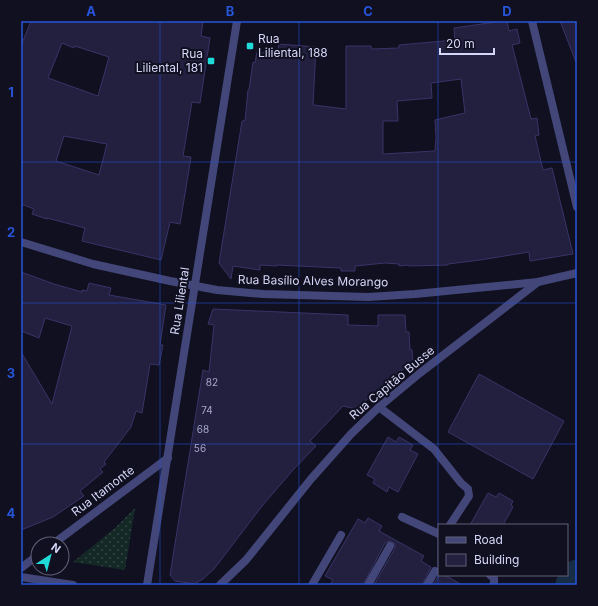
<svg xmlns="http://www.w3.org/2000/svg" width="598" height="606" viewBox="0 0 598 606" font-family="Inter,sans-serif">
	<defs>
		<pattern id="park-dots" width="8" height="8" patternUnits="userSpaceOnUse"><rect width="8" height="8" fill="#142926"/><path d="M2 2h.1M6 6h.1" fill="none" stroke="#354746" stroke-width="1.8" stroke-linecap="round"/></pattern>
	</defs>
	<rect width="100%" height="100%" fill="#111020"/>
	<path fill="url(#park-dots)" d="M 135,508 L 125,570 L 73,562 L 115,528 Z"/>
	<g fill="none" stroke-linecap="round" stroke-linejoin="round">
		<path stroke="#162d45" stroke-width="33" d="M 572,585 L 577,576"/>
	</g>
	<g fill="#221f3f" stroke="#383468" fill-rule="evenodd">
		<path d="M 31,21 L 203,21 L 201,36 L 210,38 L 200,103 L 192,102 L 183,156 L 191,157 L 180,224 L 170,222 L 161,260 L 82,241 L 85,228 L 47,218 L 47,219 L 32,214 L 34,209 L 21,204 L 21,46 ZM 62,43 L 74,48 L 75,46 L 109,57 L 98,96 L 48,78 ZM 64,136 L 107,144 L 99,175 L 56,161 Z"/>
		<path d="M 503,21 L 507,21 L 509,31 L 517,29 L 520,43 L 512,45 L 531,119 L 537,118 L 539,135 L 535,136 L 543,170 L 552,168 L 573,254 L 530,261 L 529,252 L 480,260 L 448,264 L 448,265 L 409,266 L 408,265 L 399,266 L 399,264 L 385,263 L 355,266 L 355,271 L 341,271 L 341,268 L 277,265 L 277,266 L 260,265 L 260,270 L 233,266 L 231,279 L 219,263 L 242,121 L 245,121 L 248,90 L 249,90 L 253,62 L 255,63 L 257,52 L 277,54 L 279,44 L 316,47 L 313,105 L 346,109 L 346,46 L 371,46 L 372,49 L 399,48 L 399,45 L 455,40 L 454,28 ZM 461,79 L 465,113 L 435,120 L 436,138 L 435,151 L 383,154 L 383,121 L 398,121 L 397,101 L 432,98 L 431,83 Z"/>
		<path d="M 560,21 L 577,21 L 577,62 L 576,62 Z"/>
		<path d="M 21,272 L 54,284 L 82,292 L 82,290 L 87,291 L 89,283 L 111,288 L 109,295 L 166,305 L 160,345 L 163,345 L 159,365 L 150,364 L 142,413 L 136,411 L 131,427 L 104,462 L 106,464 L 100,469 L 103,472 L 80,491 L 84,496 L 53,517 L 21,530 L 21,352 L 52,404 L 72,326 L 45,318 L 39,338 L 21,331 Z"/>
		<path d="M 213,309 L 348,315 L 348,325 L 378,326 L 378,315 L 405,315 L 406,332 L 409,332 L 410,350 L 412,350 L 413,361 L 356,409 L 343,406 L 310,441 L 316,446 L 293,470 L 262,506 L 214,569 L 203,579 L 194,584 L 175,581 L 170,575 L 203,370 L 209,372 L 214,325 L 208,324 Z"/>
		<path d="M 479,374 L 564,421 L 533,479 L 448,432 Z"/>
		<path d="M 388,437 L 396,442 L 399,437 L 413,445 L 410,450 L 418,454 L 398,492 L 389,487 L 387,492 L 373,483 L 375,479 L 367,475 Z"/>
		<path d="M 488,493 L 496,497 L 499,493 L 513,501 L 511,505 L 513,507 L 503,525 L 470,525 Z"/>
		<path d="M 368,518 L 382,526 L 379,531 L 424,556 L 421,561 L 431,567 L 422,585 L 374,585 L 395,548 L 395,544 L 390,541 L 385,543 L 363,585 L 330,585 L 333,580 L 325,576 L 340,550 L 358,519 L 365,523 Z"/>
		<path d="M 439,575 L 445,575 L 462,585 L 433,585 Z"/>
	</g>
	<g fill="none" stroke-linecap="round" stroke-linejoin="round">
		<g stroke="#424679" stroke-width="8">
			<path d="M 312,585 L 341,535"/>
			<path d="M 368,585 L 390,546"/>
			<path d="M 427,585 L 435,571"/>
		</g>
		<g stroke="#424679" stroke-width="8">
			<path d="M 532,21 L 577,207"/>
			<path d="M 379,407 L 434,449 L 461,483 L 468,489 L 469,496 L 450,525"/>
			<path d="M 402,517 L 439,534"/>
			<path d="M 53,544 L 168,458"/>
			<path d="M 21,568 L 38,555"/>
			<path d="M 490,575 L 494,578 L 494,583 L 493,585"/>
			<path d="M 220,585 L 246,560 L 311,479 L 351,434 L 379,407 L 420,373 L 538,282"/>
		</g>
		<g stroke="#424679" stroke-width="8">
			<path d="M 21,242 L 93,264 L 170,281 L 217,290 L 263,294 L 368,297 L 415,294 L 538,282 L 577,273"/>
			<path d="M 21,577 L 73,585"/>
			<path d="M 147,585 L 237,21"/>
		</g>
	</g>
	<path fill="none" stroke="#2655da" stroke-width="1" stroke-opacity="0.55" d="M 160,21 L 160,585M 299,21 L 299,585M 438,21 L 438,585M 21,162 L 577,162M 21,303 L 577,303M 21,444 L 577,444"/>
	<g fill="#1fdcda" stroke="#111020" stroke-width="1.5">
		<rect x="246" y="42" width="8" height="8" rx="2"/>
		<rect x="207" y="57" width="8" height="8" rx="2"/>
	</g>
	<g text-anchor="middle" stroke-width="4" stroke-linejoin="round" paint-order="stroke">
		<g font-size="10" fill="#a9a8ca">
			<text x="212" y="386">82</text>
			<text x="207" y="414">74</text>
			<text x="203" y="433">68</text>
			<text x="200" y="452">56</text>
		</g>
		<g font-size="12" fill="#d6d6f9" stroke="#111020" text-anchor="start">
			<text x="258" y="43">Rua<tspan x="258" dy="14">Liliental, 188</tspan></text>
			<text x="203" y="58" text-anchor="end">Rua<tspan x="203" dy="14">Liliental, 181</tspan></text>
		</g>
		<g font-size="12" fill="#d6d6f9" stroke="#111020">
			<text transform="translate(313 281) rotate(1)" y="4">Rua Basílio Alves Morango</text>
			<text transform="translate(180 301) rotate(-81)" y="4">Rua Liliental</text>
			<text transform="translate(392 383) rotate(-40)" y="4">Rua Capitão Busse</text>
			<text transform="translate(103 491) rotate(-37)" y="4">Rua Itamonte</text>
		</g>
	</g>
	<rect width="598" height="606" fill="none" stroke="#111020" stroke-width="44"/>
	<rect x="438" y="524" width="130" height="52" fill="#111020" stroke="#605f77"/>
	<rect x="446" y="537" width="20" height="6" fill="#424679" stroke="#605f77"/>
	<text x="474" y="544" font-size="12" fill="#d6d6f9">Road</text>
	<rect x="446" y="554" width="20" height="12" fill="#221f3f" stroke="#605f77"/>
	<text x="474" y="564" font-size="12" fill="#d6d6f9">Building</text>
	<g transform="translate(50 556) rotate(36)"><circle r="19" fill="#111020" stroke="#605f77"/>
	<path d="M0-3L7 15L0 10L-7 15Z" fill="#1fdcda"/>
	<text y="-6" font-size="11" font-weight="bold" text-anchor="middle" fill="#d6d6f9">N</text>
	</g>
	<path d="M440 48v6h54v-6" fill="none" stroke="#d6d6f9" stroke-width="2"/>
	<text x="446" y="48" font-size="12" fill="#d6d6f9" stroke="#111020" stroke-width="3" paint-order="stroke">20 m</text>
	<rect x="22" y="22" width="554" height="562" fill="none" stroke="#2655da" stroke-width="1.5"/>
	<g font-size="13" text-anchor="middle" font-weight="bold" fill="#2655da">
		<text x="91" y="16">A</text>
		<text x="230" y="16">B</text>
		<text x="368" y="16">C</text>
		<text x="507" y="16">D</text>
		<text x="11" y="97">1</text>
		<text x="11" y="237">2</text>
		<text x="11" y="378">3</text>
		<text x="11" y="518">4</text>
	</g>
</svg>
